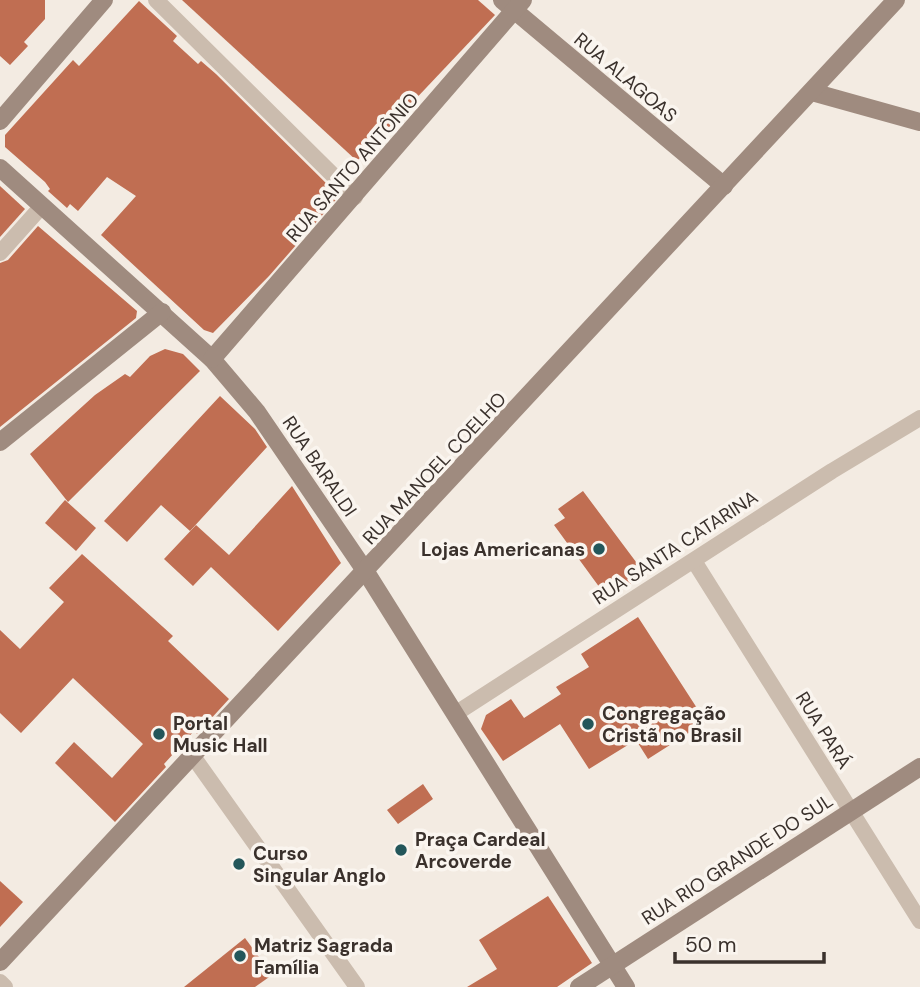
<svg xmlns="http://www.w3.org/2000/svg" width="920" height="987" viewBox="0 0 920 987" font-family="'DM Sans',sans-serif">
	<rect width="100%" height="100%" fill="#f3ebe2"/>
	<g fill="#c06e52">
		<path d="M 0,0 L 45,0 L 45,19 L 24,42 L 28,46 L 10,65 L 0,56 Z"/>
		<path d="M 182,0 L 478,0 L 495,15 L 357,161 Z"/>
		<path d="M 139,1 L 177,36 L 173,41 L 198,64 L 201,61 L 216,74 L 339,196 L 269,276 L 213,333 L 204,330 L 101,235 L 136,196 L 107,177 L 78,211 L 70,204 L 67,208 L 48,191 L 50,189 L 45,182 L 5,147 L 5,135 L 73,60 L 79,66 Z"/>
		<path d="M 0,186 L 25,209 L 0,237 Z"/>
		<path d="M 38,226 L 137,311 L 136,318 L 0,427 L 0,263 L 8,260 Z"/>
		<path d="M 165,349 L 183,354 L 200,371 L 68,502 L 30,454 L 95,395 L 125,374 L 130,377 L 150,356 Z"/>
		<path d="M 220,396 L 255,429 L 267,447 L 190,531 L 161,505 L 127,542 L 104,521 Z"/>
		<path d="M 292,486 L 341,563 L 278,631 L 211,567 L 193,586 L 164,559 L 196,525 L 229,555 Z"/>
		<path d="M 583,491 L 645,574 L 608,599 L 554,525 L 565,518 L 558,509 Z"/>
		<path d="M 65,500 L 96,528 L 76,551 L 45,523 Z"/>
		<path d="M 82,554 L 173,636 L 168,641 L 229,699 L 197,734 L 194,731 L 164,764 L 166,767 L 115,822 L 55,763 L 74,742 L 112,778 L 143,744 L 73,678 L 21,733 L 0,713 L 0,630 L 20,649 L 64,602 L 49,588 Z"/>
		<path d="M 638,617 L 706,722 L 648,759 L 636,740 L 589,769 L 560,724 L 503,761 L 481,729 L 486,715 L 511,699 L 524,718 L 561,694 L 556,687 L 589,667 L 581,654 Z"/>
		<path d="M 423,784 L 433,799 L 398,824 L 387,810 Z"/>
		<path d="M 0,881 L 23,902 L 0,927 Z"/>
		<path d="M 548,896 L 592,963 L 557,987 L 467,987 L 497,969 L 479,940 Z"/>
		<path d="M 245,938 L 272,975 L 255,987 L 184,987 Z"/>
	</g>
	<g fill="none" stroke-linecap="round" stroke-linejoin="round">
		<g stroke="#cbbcae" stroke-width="16">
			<path d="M 156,0 L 355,197"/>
			<path d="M 0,253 L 42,206"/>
			<path d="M 694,561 L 920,921"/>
			<path d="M 455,714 L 832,471 L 920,418"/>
			<path d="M 192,755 L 357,987"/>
			<path d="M 0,982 L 5,987"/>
		</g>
		<g stroke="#9f8b7f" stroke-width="18">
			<path d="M 502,0 L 724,186"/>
			<path d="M 812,92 L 920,122"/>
			<path d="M 0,121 L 104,0"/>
			<path d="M 0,168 L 212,359 L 257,412 L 366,572 L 626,987"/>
			<path d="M 212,359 L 523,0"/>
			<path d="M 0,442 L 162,312"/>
			<path d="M 0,962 L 896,0"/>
			<path d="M 579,987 L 920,767"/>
		</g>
	</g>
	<g fill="#23565a" stroke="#faf5ef" stroke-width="2.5">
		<circle cx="599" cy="549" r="7"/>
		<circle cx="588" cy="724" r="7"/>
		<circle cx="159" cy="734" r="7"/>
		<circle cx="401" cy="850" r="7"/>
		<circle cx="239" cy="864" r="7"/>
		<circle cx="240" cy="956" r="7"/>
	</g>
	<g text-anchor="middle" stroke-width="7" stroke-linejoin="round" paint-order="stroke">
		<g font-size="19" fill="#3a312c" stroke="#faf5ef">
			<text transform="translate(626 77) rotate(40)" y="7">RUA ALAGOAS</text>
			<text transform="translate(352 167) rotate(-49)" y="7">RUA SANTO ANTÔNIO</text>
			<text transform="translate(320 466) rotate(56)" y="7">RUA BARALDI</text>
			<text transform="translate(434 468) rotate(-47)" y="7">RUA MANOEL COELHO</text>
			<text transform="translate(675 547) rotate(-33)" y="7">RUA SANTA CATARINA</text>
			<text transform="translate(824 730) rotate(58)" y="7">RUA PARÁ</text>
			<text transform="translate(737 859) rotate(-33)" y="7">RUA RIO GRANDE DO SUL</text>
		</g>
		<g font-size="19" font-weight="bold" fill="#3a312c" stroke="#faf5ef" text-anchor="start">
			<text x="585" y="556" text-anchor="end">Lojas Americanas</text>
			<text x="602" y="720">Congregação<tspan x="602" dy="22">Cristã no Brasil</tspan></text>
			<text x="173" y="730">Portal<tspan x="173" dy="22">Music Hall</tspan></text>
			<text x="415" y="846">Praça Cardeal<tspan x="415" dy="22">Arcoverde</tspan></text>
			<text x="253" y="860">Curso<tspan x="253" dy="22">Singular Anglo</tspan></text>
			<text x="254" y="952">Matriz Sagrada<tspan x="254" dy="22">Família</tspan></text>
		</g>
	</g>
	<path d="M675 952v10h149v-10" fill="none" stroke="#3a312c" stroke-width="3.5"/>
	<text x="685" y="952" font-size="21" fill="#3a312c" stroke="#faf5ef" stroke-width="5" paint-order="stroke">50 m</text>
</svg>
